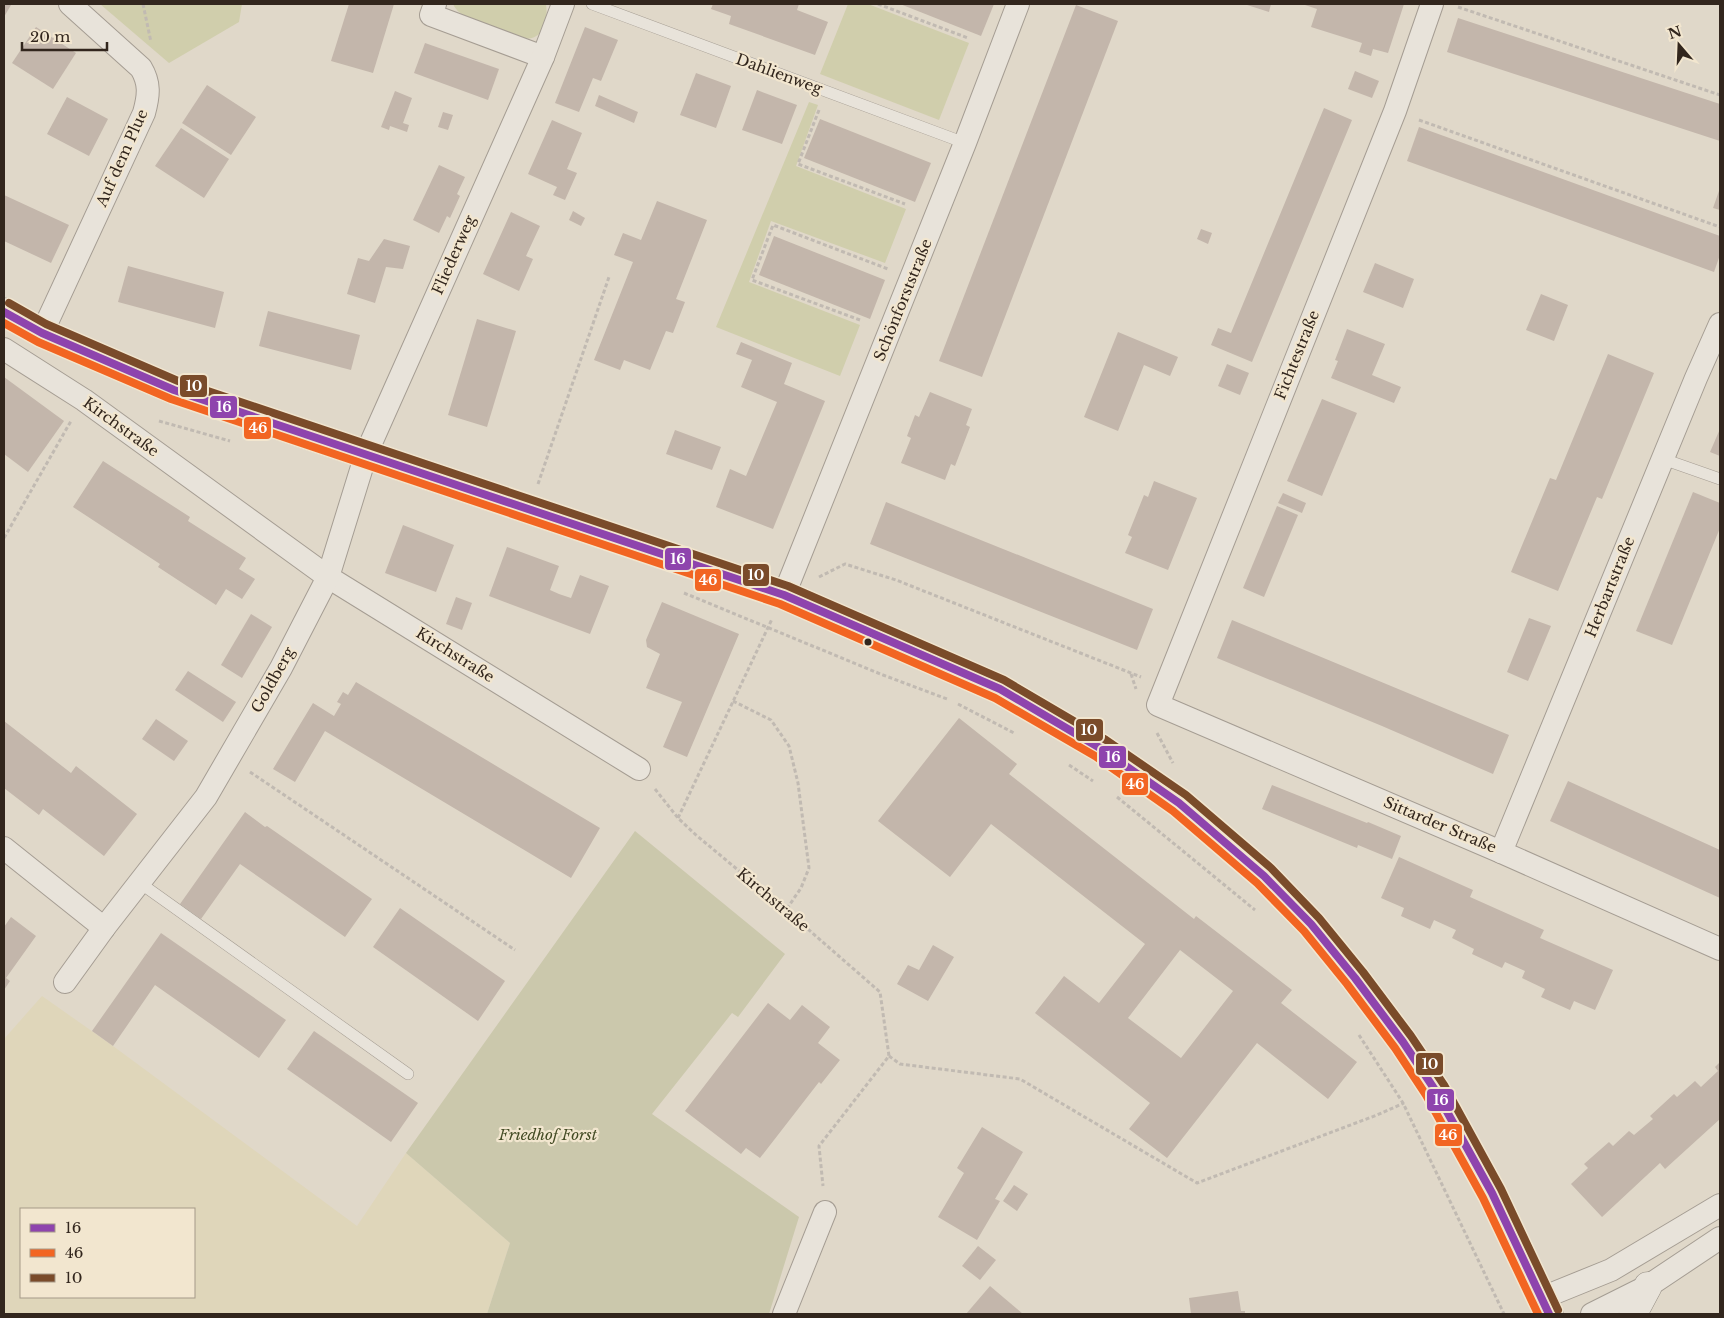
<svg xmlns="http://www.w3.org/2000/svg" width="1724" height="1318" viewBox="0 0 1724 1318" font-family="'Libre Baskerville',serif">
	<rect width="100%" height="100%" fill="#e0d8c9"/>
	<path fill="#dfd6ba" fill-rule="evenodd" d="M 42,996 L 113,1046 L 357,1226 L 406,1153 L 510,1243 L 487,1314 L 4,1314 L 4,1039 ZM 21,1209 L 194,1209 L 194,1297 L 21,1297 Z"/>
	<g fill="#d0ceac">
		<path d="M 100,4 L 242,4 L 239,22 L 169,63 Z"/>
		<path d="M 453,4 L 546,4 C 547,12 547,18 544,27 C 533,49 510,34 493,27 C 480,22 459,18 453,4 Z"/>
		<path d="M 848,4 L 868,4 L 969,43 L 939,120 L 820,74 Z"/>
		<path d="M 809,102 L 818,105 L 796,166 L 906,209 L 885,263 L 771,221 L 749,282 L 860,325 L 840,376 L 716,327 Z"/>
	</g>
	<path fill="#cbc8ac" d="M 635,831 L 785,954 L 738,1017 L 732,1013 L 652,1114 L 799,1217 L 769,1314 L 487,1314 L 510,1243 L 406,1153 Z"/>
	<g fill="#c3b6ab" fill-rule="evenodd">
		<path d="M 4,4 L 11,5 L 4,17 Z"/>
		<path d="M 349,4 L 394,4 L 373,73 L 331,61 Z"/>
		<path d="M 713,4 L 799,4 L 797,10 L 828,22 L 815,55 L 729,24 L 731,16 L 711,9 Z"/>
		<path d="M 900,4 L 994,4 L 981,36 Z"/>
		<path d="M 1244,4 L 1271,4 L 1269,12 Z"/>
		<path d="M 1302,4 L 1404,4 L 1388,53 L 1373,49 L 1371,56 L 1359,52 L 1362,43 L 1311,27 L 1317,9 Z"/>
		<path d="M 1076,5 L 1118,21 L 982,377 L 939,361 Z"/>
		<path d="M 1458,18 L 1720,104 L 1720,141 L 1447,52 Z"/>
		<path d="M 36,27 L 76,53 L 53,89 L 12,63 Z"/>
		<path d="M 585,27 L 618,40 L 601,81 L 593,78 L 579,112 L 555,103 Z"/>
		<path d="M 425,43 L 499,69 L 488,100 L 414,73 Z"/>
		<path d="M 1355,71 L 1379,81 L 1372,98 L 1348,89 Z"/>
		<path d="M 696,73 L 731,86 L 716,128 L 680,115 Z"/>
		<path d="M 207,85 L 256,117 L 231,155 L 182,123 Z"/>
		<path d="M 757,90 L 797,105 L 782,144 L 742,130 Z"/>
		<path d="M 395,91 L 412,98 L 403,123 L 409,125 L 407,132 L 390,126 L 389,130 L 381,127 Z"/>
		<path d="M 599,95 L 638,112 L 634,123 L 595,106 Z"/>
		<path d="M 67,97 L 108,119 L 89,156 L 47,134 Z"/>
		<path d="M 1324,108 L 1352,120 L 1252,362 L 1211,345 L 1218,328 L 1231,333 Z"/>
		<path d="M 443,112 L 453,115 L 448,130 L 438,127 Z"/>
		<path d="M 820,119 L 931,163 L 915,202 L 804,158 Z"/>
		<path d="M 552,120 L 582,133 L 567,169 L 577,173 L 565,200 L 553,195 L 557,187 L 528,174 Z"/>
		<path d="M 1419,127 L 1720,236 L 1720,255 L 1714,272 L 1407,161 Z"/>
		<path d="M 181,128 L 229,159 L 204,198 L 155,166 Z"/>
		<path d="M 439,165 L 465,177 L 457,194 L 460,196 L 450,218 L 447,216 L 439,233 L 413,220 Z"/>
		<path d="M 1720,188 L 1720,210 L 1713,208 Z"/>
		<path d="M 4,195 L 69,225 L 51,263 L 4,241 Z"/>
		<path d="M 657,201 L 707,220 L 676,299 L 685,302 L 673,333 L 666,331 L 650,370 L 624,360 L 620,370 L 594,360 L 633,262 L 614,255 L 623,233 L 641,240 Z"/>
		<path d="M 573,211 L 585,218 L 581,226 L 569,220 Z"/>
		<path d="M 511,212 L 540,226 L 526,256 L 533,259 L 519,291 L 483,274 Z"/>
		<path d="M 1201,229 L 1212,233 L 1208,244 L 1197,239 Z"/>
		<path d="M 774,236 L 885,280 L 870,319 L 759,275 Z"/>
		<path d="M 384,239 L 410,246 L 403,269 L 386,267 L 375,303 L 347,294 L 358,258 L 369,261 Z"/>
		<path d="M 1375,263 L 1414,279 L 1403,308 L 1363,292 Z"/>
		<path d="M 128,266 L 224,292 L 215,328 L 118,302 Z"/>
		<path d="M 1541,294 L 1568,305 L 1554,341 L 1526,330 Z"/>
		<path d="M 268,311 L 360,335 L 351,370 L 259,346 Z"/>
		<path d="M 477,319 L 516,331 L 487,427 L 448,415 Z"/>
		<path d="M 1347,329 L 1385,344 L 1372,375 L 1401,387 L 1394,403 L 1331,378 L 1338,361 L 1335,360 Z"/>
		<path d="M 1118,332 L 1178,357 L 1170,376 L 1144,365 L 1118,431 L 1084,417 Z"/>
		<path d="M 741,342 L 792,363 L 784,384 L 825,401 L 773,529 L 716,507 L 730,469 L 746,476 L 777,402 L 741,387 L 752,360 L 736,354 Z"/>
		<path d="M 1608,354 L 1654,373 L 1602,499 L 1597,497 L 1558,591 L 1511,572 L 1550,478 L 1556,480 Z"/>
		<path d="M 1227,364 L 1249,373 L 1240,395 L 1218,386 Z"/>
		<path d="M 4,377 L 64,421 L 28,472 L 4,454 Z"/>
		<path d="M 930,392 L 972,409 L 966,425 L 970,427 L 955,466 L 951,464 L 945,480 L 901,463 L 911,438 L 907,436 L 915,415 L 919,417 Z"/>
		<path d="M 1322,399 L 1357,413 L 1322,496 L 1287,481 Z"/>
		<path d="M 1720,429 L 1720,456 L 1710,452 Z"/>
		<path d="M 675,430 L 721,447 L 712,470 L 666,454 Z"/>
		<path d="M 103,461 L 190,517 L 188,521 L 246,558 L 239,569 L 255,579 L 242,599 L 226,589 L 216,605 L 158,567 L 160,564 L 73,507 Z"/>
		<path d="M 1154,481 L 1197,498 L 1168,570 L 1125,553 L 1132,537 L 1128,535 L 1144,495 L 1148,497 Z"/>
		<path d="M 1693,492 L 1720,503 L 1720,528 L 1672,645 L 1636,631 Z"/>
		<path d="M 1283,493 L 1306,503 L 1302,513 L 1278,503 Z"/>
		<path d="M 886,502 L 1153,609 L 1137,650 L 870,544 Z"/>
		<path d="M 1277,506 L 1298,515 L 1264,597 L 1243,588 Z"/>
		<path d="M 403,525 L 454,545 L 436,592 L 385,573 Z"/>
		<path d="M 507,547 L 559,566 L 550,590 L 559,594 L 571,598 L 580,575 L 609,586 L 590,634 L 489,596 Z"/>
		<path d="M 456,597 L 472,603 L 462,630 L 446,624 Z"/>
		<path d="M 662,602 L 739,634 L 687,757 L 663,747 L 682,702 L 646,688 L 660,654 L 647,647 L 646,640 Z"/>
		<path d="M 251,614 L 272,627 L 242,678 L 221,665 Z"/>
		<path d="M 1529,618 L 1551,626 L 1528,681 L 1507,672 Z"/>
		<path d="M 1232,620 L 1509,735 L 1493,774 L 1382,726 L 1217,658 Z"/>
		<path d="M 188,671 L 236,702 L 223,722 L 175,690 Z"/>
		<path d="M 356,682 L 600,828 L 571,878 L 325,731 L 295,782 L 273,769 L 313,703 L 334,716 L 341,704 L 337,702 L 343,692 L 348,695 Z"/>
		<path d="M 959,718 L 1017,764 L 1009,774 L 1194,919 L 1196,916 L 1292,990 L 1281,1003 L 1357,1062 L 1328,1099 L 1257,1043 L 1167,1158 L 1129,1129 L 1150,1103 L 1035,1013 L 1064,976 L 1099,1003 L 1145,944 L 991,824 L 950,877 L 878,821 ZM 1180,950 L 1233,991 L 1181,1058 L 1128,1018 Z"/>
		<path d="M 156,719 L 188,741 L 174,761 L 142,739 Z"/>
		<path d="M 4,721 L 71,773 L 76,766 L 137,814 L 104,856 L 43,809 L 39,815 L 4,788 Z"/>
		<path d="M 1568,781 L 1720,850 L 1720,898 L 1550,821 Z"/>
		<path d="M 1272,785 L 1367,823 L 1368,822 L 1401,836 L 1392,859 L 1358,845 L 1357,848 L 1262,809 Z"/>
		<path d="M 245,812 L 265,827 L 267,826 L 372,899 L 345,937 L 240,864 L 201,919 L 180,904 Z"/>
		<path d="M 1399,857 L 1473,890 L 1470,897 L 1544,930 L 1540,938 L 1613,970 L 1595,1010 L 1574,1001 L 1570,1010 L 1541,997 L 1545,989 L 1522,978 L 1525,971 L 1505,962 L 1502,968 L 1472,954 L 1474,949 L 1452,938 L 1456,930 L 1434,920 L 1430,929 L 1401,916 L 1404,908 L 1381,898 Z"/>
		<path d="M 400,908 L 505,981 L 478,1021 L 373,947 Z"/>
		<path d="M 11,917 L 36,936 L 6,978 L 10,981 L 4,990 L 4,927 Z"/>
		<path d="M 161,933 L 286,1020 L 259,1058 L 155,985 L 113,1046 L 92,1031 Z"/>
		<path d="M 933,945 L 954,957 L 928,1001 L 897,984 L 908,965 L 919,970 Z"/>
		<path d="M 768,1003 L 790,1020 L 802,1005 L 830,1027 L 818,1043 L 840,1060 L 821,1084 L 819,1082 L 760,1158 L 746,1148 L 741,1154 L 685,1111 Z"/>
		<path d="M 314,1031 L 418,1103 L 391,1142 L 287,1069 Z"/>
		<path d="M 1720,1062 L 1720,1119 L 1665,1169 L 1660,1163 L 1602,1217 L 1571,1184 L 1588,1168 L 1584,1164 L 1609,1142 L 1613,1146 L 1629,1131 L 1634,1135 L 1653,1119 L 1650,1116 L 1674,1094 L 1677,1097 L 1695,1081 L 1701,1087 L 1718,1071 L 1715,1067 Z"/>
		<path d="M 982,1127 L 1023,1152 L 995,1199 L 1000,1201 L 977,1240 L 938,1217 L 964,1173 L 957,1168 Z"/>
		<path d="M 1014,1185 L 1028,1194 L 1017,1211 L 1003,1201 Z"/>
		<path d="M 978,1246 L 996,1260 L 980,1280 L 962,1266 Z"/>
		<path d="M 990,1286 L 1023,1314 L 966,1314 Z"/>
		<path d="M 1238,1291 L 1241,1311 L 1245,1311 L 1245,1314 L 1191,1314 L 1189,1298 Z"/>
	</g>
	<g fill="none" stroke-linecap="round" stroke-linejoin="round">
		<g stroke="#a59d93" stroke-width="12">
			<g id="service">
				<path d="M 592,4 L 965,143"/>
				<path d="M 1663,459 L 1720,479"/>
				<path d="M 140,883 L 408,1074"/>
			</g>
		</g>
		<g stroke="#a59d93" stroke-width="24">
			<g id="minor">
				<path d="M 435,4 L 431,15 L 543,57"/>
				<path d="M 1432,4 L 1395,111 L 1158,705 L 1501,852 L 1720,949"/>
				<path d="M 42,333 L 144,113 C 149,95 150,83 141,68 L 70,4"/>
				<path d="M 4,349 L 84,400 L 328,577 L 639,769"/>
				<path d="M 784,595 L 965,143 L 1018,4"/>
				<path d="M 4,848 L 104,928"/>
				<path d="M 1501,852 L 1696,378 L 1720,324"/>
				<path d="M 65,982 L 104,928 L 206,797 L 281,668 L 328,577 L 366,454 L 543,57 L 563,4"/>
				<path d="M 1542,1298 L 1611,1270 L 1720,1205"/>
				<path d="M 784,1314 L 825,1212"/>
				<path d="M 1592,1314 L 1648,1286 L 1720,1238"/>
			</g>
		</g>
		<g stroke="#948d83" stroke-width="29">
			<g id="secondary">
				<path d="M 4,312 L 42,333 L 174,390 L 784,595 L 1000,689 L 1100,748 L 1179,803 L 1264,876 L 1311,924 L 1355,978 L 1403,1042 L 1435,1090 L 1492,1193 L 1549,1314"/>
				<path d="M 1633,1314 L 1648,1286"/>
			</g>
		</g>
		<g stroke="#c1bab2" stroke-width="3" stroke-dasharray="4 2.5" stroke-linecap="butt">
			<path d="M 143,4 L 151,42"/>
			<path d="M 878,4 L 968,38"/>
			<path d="M 1458,7 L 1720,95"/>
			<path d="M 819,110 L 798,164 L 905,204"/>
			<path d="M 1419,120 L 1720,227"/>
			<path d="M 860,320 L 752,280 L 773,225 L 888,269"/>
			<path d="M 159,421 L 230,441"/>
			<path d="M 538,484 L 609,277"/>
			<path d="M 4,538 L 71,421"/>
			<path d="M 819,577 L 845,564 L 896,580 L 1141,677"/>
			<path d="M 684,593 L 883,675 L 947,699"/>
			<path d="M 1131,674 L 1136,689"/>
			<path d="M 733,701 L 771,720 L 789,746 L 798,783 L 809,868 L 801,888 L 786,910"/>
			<path d="M 958,704 L 1014,733"/>
			<path d="M 1157,733 L 1173,763"/>
			<path d="M 1069,765 L 1093,781"/>
			<path d="M 250,772 L 515,950"/>
			<path d="M 655,789 L 678,818 L 696,835 L 786,910 L 880,992 L 889,1056 L 819,1146 L 823,1186"/>
			<path d="M 1117,797 L 1255,910"/>
			<path d="M 678,818 L 772,619"/>
			<path d="M 1359,1035 L 1403,1103 L 1504,1314"/>
			<path d="M 889,1056 L 900,1064 L 1020,1079 L 1197,1183 L 1377,1115 L 1404,1103"/>
		</g>
		<use href="#service" stroke="#e8e3da" stroke-width="11"/>
		<use href="#minor" stroke="#e8e3da" stroke-width="22"/>
		<use href="#secondary" stroke="#e8e3da" stroke-width="28"/>
		<g stroke="#f2e6cf" stroke-width="11">
			<path id="bus-1" d="M 4,312 L 42,333 L 174,390 L 784,595 L 1000,689 L 1100,748 L 1179,803 L 1264,876 L 1311,924 L 1355,978 L 1403,1042 L 1435,1090 L 1492,1193 L 1549,1314"/>
		</g>
		<g stroke="#f2e6cf" stroke-width="11">
			<path id="bus-2" d="M 4,323 L 38,342 L 171,399 L 780,604 L 995,698 L 1095,756 L 1173,811 L 1257,883 L 1304,931 L 1347,984 L 1395,1048 L 1426,1095 L 1483,1198 L 1538,1314"/>
		</g>
		<g stroke="#f2e6cf" stroke-width="11">
			<path id="bus-3" d="M 9,303 L 46,324 L 178,381 L 788,586 L 1004,680 L 1106,740 L 1186,795 L 1271,868 L 1319,918 L 1363,972 L 1411,1036 L 1444,1085 L 1501,1189 L 1558,1310"/>
		</g>
		<use href="#bus-1" stroke="#8e44ad" stroke-width="8"/>
		<use href="#bus-2" stroke="#f26522" stroke-width="8"/>
		<use href="#bus-3" stroke="#7a4b2a" stroke-width="8"/>
	</g>
	<circle fill="#32261d" stroke="#f2e6cf" stroke-width="2" cx="868" cy="642" r="4.5"/>
	<g text-anchor="middle" stroke-width="4.5" stroke-linejoin="round" paint-order="stroke">
		<g font-size="15" fill="#32261d" stroke="#f2e6cf">
			<text transform="translate(779 74) rotate(20)" y="5">Dahlienweg</text>
			<text transform="translate(122 158) rotate(-66)" y="5">Auf dem Plue</text>
			<text transform="translate(454 255) rotate(-66)" y="5">Fliederweg</text>
			<text transform="translate(903 300) rotate(-68)" y="5">Schönforststraße</text>
			<text transform="translate(1297 355) rotate(-68)" y="5">Fichtestraße</text>
			<text transform="translate(121 427) rotate(36)" y="5">Kirchstraße</text>
			<text transform="translate(1610 587) rotate(-68)" y="5">Herbartstraße</text>
			<text transform="translate(455 655) rotate(32)" y="5">Kirchstraße</text>
			<text transform="translate(273 680) rotate(-61)" y="5">Goldberg</text>
			<text transform="translate(1440 825) rotate(23)" y="5">Sittarder Straße</text>
			<text transform="translate(773 900) rotate(40)" y="5">Kirchstraße</text>
		</g>
		<g font-size="15" font-style="italic" fill="#444c25" stroke="#f2e6cf">
			<text x="548" y="1140">Friedhof Forst</text>
		</g>
	</g>
	<g stroke="#f2e6cf" stroke-width="2">
		<rect x="179" y="374" width="29" height="24" rx="5" fill="#7a4b2a"/>
		<rect x="209" y="395" width="29" height="24" rx="5" fill="#8e44ad"/>
		<rect x="243" y="416" width="29" height="24" rx="5" fill="#f26522"/>
		<rect x="664" y="547" width="28" height="24" rx="5" fill="#8e44ad"/>
		<rect x="742" y="563" width="28" height="24" rx="5" fill="#7a4b2a"/>
		<rect x="694" y="568" width="28" height="24" rx="5" fill="#f26522"/>
		<rect x="1075" y="718" width="29" height="24" rx="5" fill="#7a4b2a"/>
		<rect x="1098" y="745" width="29" height="24" rx="5" fill="#8e44ad"/>
		<rect x="1121" y="772" width="28" height="24" rx="5" fill="#f26522"/>
		<rect x="1415" y="1052" width="29" height="24" rx="5" fill="#7a4b2a"/>
		<rect x="1426" y="1088" width="29" height="24" rx="5" fill="#8e44ad"/>
		<rect x="1434" y="1123" width="29" height="24" rx="5" fill="#f26522"/>
	</g>
	<g font-size="14" text-anchor="middle" font-weight="bold" fill="#fff">
		<text x="194" y="391">10</text>
		<text x="224" y="412">16</text>
		<text x="258" y="433">46</text>
		<text x="678" y="564">16</text>
		<text x="756" y="580">10</text>
		<text x="708" y="585">46</text>
		<text x="1089" y="735">10</text>
		<text x="1113" y="762">16</text>
		<text x="1135" y="789">46</text>
		<text x="1430" y="1069">10</text>
		<text x="1441" y="1105">16</text>
		<text x="1448" y="1140">46</text>
	</g>
	<rect width="1724" height="1318" fill="none" stroke="#32261d" stroke-width="10"/>
	<rect x="20" y="1208" width="175" height="90" fill="#f2e6cf" stroke="#a59988"/>
	<rect x="30" y="1224" width="25" height="8" fill="#8e44ad" stroke="#a59988"/>
	<text x="65" y="1233" font-size="15" fill="#32261d">16</text>
	<rect x="30" y="1249" width="25" height="8" fill="#f26522" stroke="#a59988"/>
	<text x="65" y="1258" font-size="15" fill="#32261d">46</text>
	<rect x="30" y="1274" width="25" height="8" fill="#7a4b2a" stroke="#a59988"/>
	<text x="65" y="1283" font-size="15" fill="#32261d">10</text>
	<g transform="translate(1679 45) rotate(341)" stroke="#f2e6cf" stroke-width="4" paint-order="stroke">
	<path d="M0-4L9 19L0 12L-9 19Z" fill="#32261d"/>
	<text y="-8" font-size="14" font-weight="bold" text-anchor="middle" fill="#32261d">N</text>
	</g>
	<path d="M22 42v8h85v-8" fill="none" stroke="#32261d" stroke-width="2.5"/>
	<text x="30" y="42" font-size="15" fill="#32261d" stroke="#f2e6cf" stroke-width="4" paint-order="stroke">20 m</text>
</svg>
